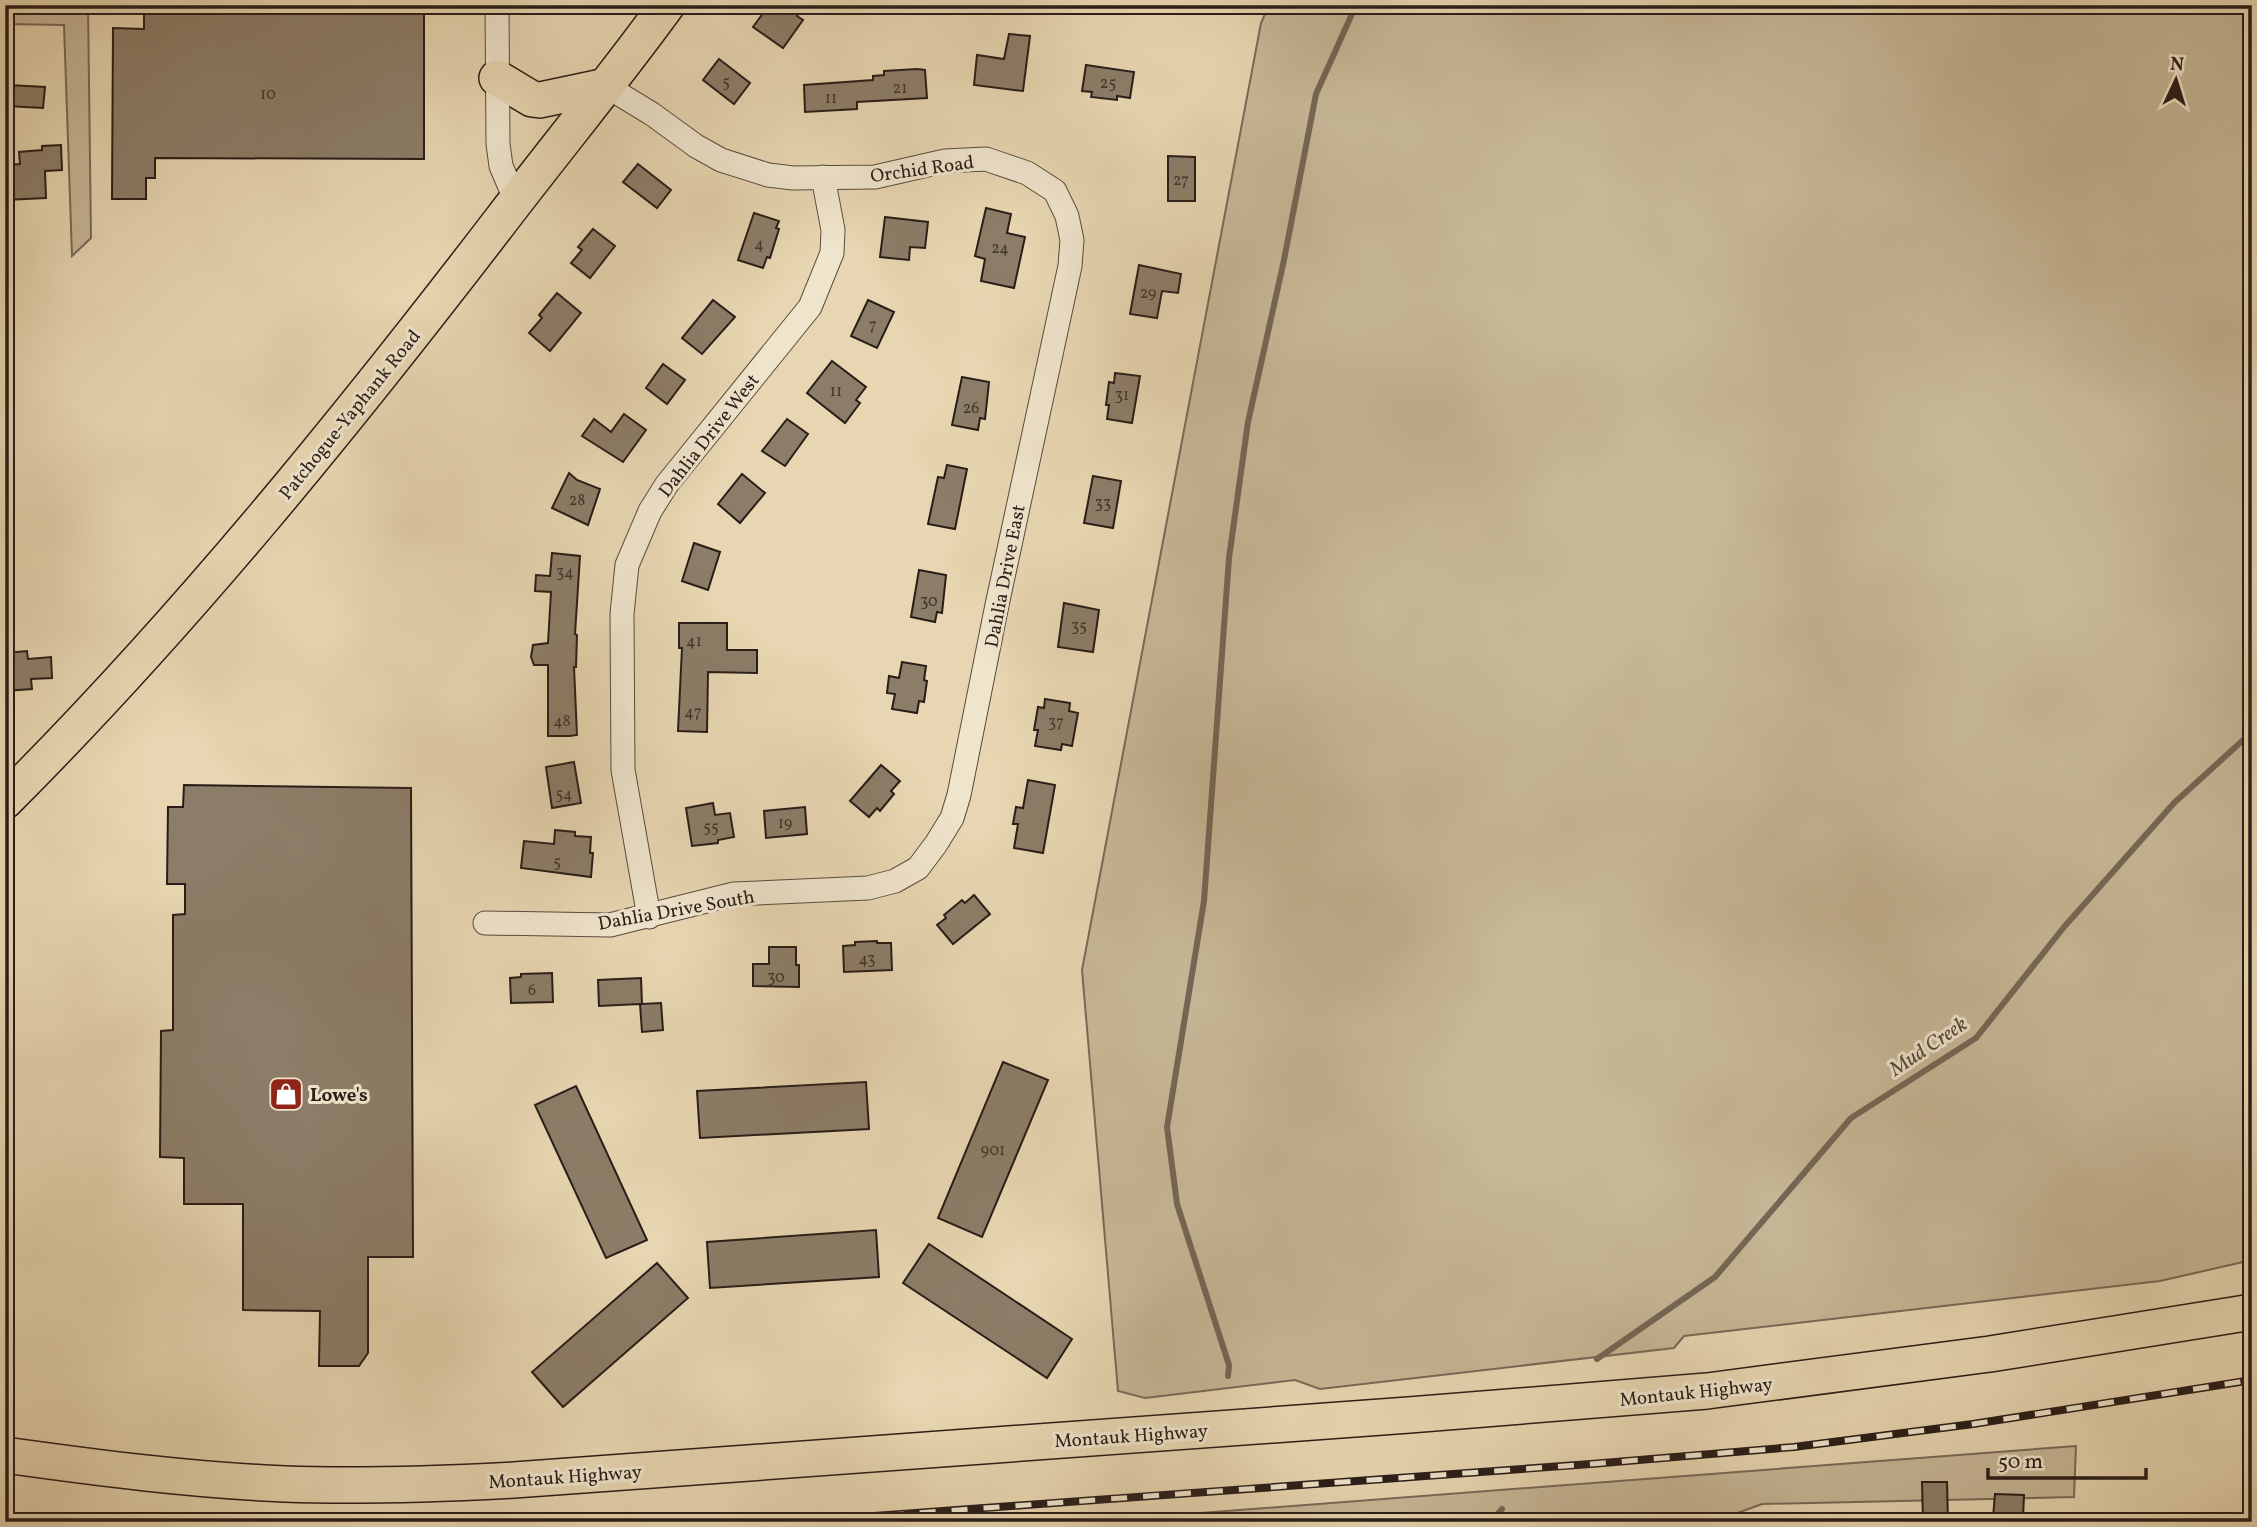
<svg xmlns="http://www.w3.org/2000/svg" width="2257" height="1527" viewBox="0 0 2257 1527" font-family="Vollkorn,serif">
	<rect width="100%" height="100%" fill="#e7d6b1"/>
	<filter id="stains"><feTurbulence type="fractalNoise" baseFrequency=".00286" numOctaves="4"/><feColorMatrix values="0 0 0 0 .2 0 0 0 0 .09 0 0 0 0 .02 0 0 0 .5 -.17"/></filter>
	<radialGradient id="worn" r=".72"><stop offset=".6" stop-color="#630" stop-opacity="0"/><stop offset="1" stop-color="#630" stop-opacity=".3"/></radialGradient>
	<g fill="#c7b797" stroke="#786a58" stroke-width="2">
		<path d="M 5,5 L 88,5 L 91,238 L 72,256 L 64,25 L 5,24 Z"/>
		<path d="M 1269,5 L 2252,5 L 2252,1260 L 2160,1281 L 1684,1336 L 1674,1348 L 1320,1389 L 1295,1380 L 1145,1398 L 1118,1391 L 1082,970 L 1261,23 Z"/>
		<path d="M 2076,1446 L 2074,1497 L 1762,1504 L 1713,1522 L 1083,1522 Z"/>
	</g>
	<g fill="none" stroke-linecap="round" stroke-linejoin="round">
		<g stroke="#746655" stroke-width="6">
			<path d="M 1597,1359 L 1715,1277 L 1851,1118 L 1976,1038 L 2064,927 L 2174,803 L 2252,732"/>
			<path d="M 1228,1376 L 1229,1365 L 1177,1204 L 1167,1127 L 1204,901 L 1229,558 L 1248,422 L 1284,260 L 1316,94 L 1356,5"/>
			<path d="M 1491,1522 L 1502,1509"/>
		</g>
	</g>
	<g fill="#8c7d68" stroke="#291d18" stroke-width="2">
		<path d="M 221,5 L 359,5 L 359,12 L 424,12 L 424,159 L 155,158 L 155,178 L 146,178 L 146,199 L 112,199 L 113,28 L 144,29 L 144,12 L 221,13 Z"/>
		<path d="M 769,5 L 805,5 L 797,16 L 803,20 L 783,48 L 753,27 Z"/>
		<path d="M 1009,34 L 1030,36 L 1023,91 L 974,85 L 977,55 L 1004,59 Z"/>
		<path d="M 719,59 L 750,83 L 734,104 L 703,80 Z"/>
		<path d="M 1086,65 L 1134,72 L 1130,98 L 1117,96 L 1117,100 L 1091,97 L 1092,92 L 1082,91 Z"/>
		<path d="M 917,69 L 925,70 L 927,98 L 857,102 L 857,109 L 805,112 L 804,85 L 873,80 L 873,76 L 884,75 L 884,71 Z"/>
		<path d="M 8,85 L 45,87 L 43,108 L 7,106 Z"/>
		<path d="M 61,145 L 62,170 L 45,171 L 46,198 L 5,200 L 5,165 L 20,164 L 19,152 L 42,150 L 42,146 Z"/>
		<path d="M 1168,156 L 1195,157 L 1195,201 L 1168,201 Z"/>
		<path d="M 638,164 L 671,190 L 657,208 L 623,182 Z"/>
		<path d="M 986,208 L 1011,214 L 1007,233 L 1025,237 L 1014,288 L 981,281 L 985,259 L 975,256 Z"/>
		<path d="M 754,213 L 779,221 L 776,228 L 779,229 L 770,258 L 767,257 L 763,268 L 738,260 Z"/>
		<path d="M 885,217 L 928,222 L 925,248 L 910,247 L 909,260 L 880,257 Z"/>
		<path d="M 593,229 L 615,246 L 590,278 L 571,263 L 582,250 L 578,247 Z"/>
		<path d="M 1139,265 L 1181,274 L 1178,293 L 1162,291 L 1157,318 L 1130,314 Z"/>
		<path d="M 557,293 L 581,313 L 550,351 L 529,333 L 542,318 L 539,315 Z"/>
		<path d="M 713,300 L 735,317 L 702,354 L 682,338 Z"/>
		<path d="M 868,300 L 894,312 L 877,348 L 851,336 Z"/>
		<path d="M 832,361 L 866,387 L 856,400 L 860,403 L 845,423 L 807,393 Z"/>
		<path d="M 663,364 L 685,380 L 667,404 L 646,388 Z"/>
		<path d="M 1115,373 L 1140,376 L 1132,423 L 1107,419 L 1109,405 L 1106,405 L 1109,382 L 1114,383 Z"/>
		<path d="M 962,377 L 989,382 L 985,419 L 980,418 L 978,430 L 952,425 Z"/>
		<path d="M 624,414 L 646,430 L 623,462 L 582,436 L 594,419 L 611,432 Z"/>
		<path d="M 787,419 L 808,434 L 785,466 L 762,451 Z"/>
		<path d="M 947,465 L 967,469 L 955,529 L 928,524 L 938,477 L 944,478 Z"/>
		<path d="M 569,473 L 577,480 L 600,489 L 588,525 L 552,508 Z"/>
		<path d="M 742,474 L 765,493 L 740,523 L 718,504 Z"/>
		<path d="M 1093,476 L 1121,481 L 1113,528 L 1084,523 Z"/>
		<path d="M 694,543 L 720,552 L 708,590 L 682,581 Z"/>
		<path d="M 552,553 L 580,556 L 575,634 L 577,635 L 576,667 L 574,667 L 577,735 L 570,736 L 548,736 L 548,665 L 534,665 L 531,657 L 533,645 L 548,643 L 551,592 L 535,591 L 536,575 L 550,576 Z"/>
		<path d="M 919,570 L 946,575 L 942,613 L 937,612 L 935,622 L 911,617 Z"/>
		<path d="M 1064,603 L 1099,610 L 1093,652 L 1058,647 Z"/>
		<path d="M 679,623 L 727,623 L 727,650 L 757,650 L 757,673 L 708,672 L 707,732 L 678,731 L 682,648 L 679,648 Z"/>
		<path d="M 27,651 L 28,659 L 51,657 L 52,678 L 31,679 L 32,689 L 5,691 L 5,653 Z"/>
		<path d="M 902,662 L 926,666 L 924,680 L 927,681 L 924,702 L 919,701 L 917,713 L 892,709 L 895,694 L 887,693 L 889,676 L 899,678 Z"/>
		<path d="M 1045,699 L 1070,703 L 1069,711 L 1078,713 L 1072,746 L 1062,744 L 1061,750 L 1035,746 L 1038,730 L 1034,730 L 1038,707 L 1044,708 Z"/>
		<path d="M 574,762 L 581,803 L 552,808 L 546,767 Z"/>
		<path d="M 881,765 L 900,781 L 891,791 L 894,794 L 880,811 L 877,808 L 869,817 L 850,801 Z"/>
		<path d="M 1028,780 L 1055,785 L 1043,853 L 1014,848 L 1018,824 L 1013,824 L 1016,807 L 1023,808 Z"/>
		<path d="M 184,785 L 411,788 L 413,1257 L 368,1257 L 368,1353 L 359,1366 L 319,1366 L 320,1311 L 243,1310 L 243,1204 L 184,1204 L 184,1158 L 160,1157 L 161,1031 L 173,1030 L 173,915 L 185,914 L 185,884 L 167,884 L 168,807 L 183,807 Z"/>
		<path d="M 713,803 L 715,815 L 730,813 L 734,837 L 718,840 L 718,843 L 692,846 L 686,808 Z"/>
		<path d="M 805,807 L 807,834 L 766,838 L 764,811 Z"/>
		<path d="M 555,830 L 575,832 L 575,836 L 591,837 L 590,853 L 593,853 L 591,877 L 521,868 L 524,841 L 554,844 Z"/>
		<path d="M 974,895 L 990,914 L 953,944 L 937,925 L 946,918 L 944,915 L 962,900 L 965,903 Z"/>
		<path d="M 877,941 L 877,943 L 891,943 L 892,970 L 844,972 L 843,946 L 855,945 L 855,942 Z"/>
		<path d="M 769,947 L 796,947 L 796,965 L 799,965 L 799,987 L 753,986 L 753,964 L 769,964 Z"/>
		<path d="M 552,973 L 553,1002 L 511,1003 L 510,978 L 521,977 L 521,974 Z"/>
		<path d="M 641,978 L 642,1004 L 661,1003 L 663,1030 L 642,1032 L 640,1004 L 599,1006 L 598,980 Z"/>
		<path d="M 1003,1062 L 1048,1080 L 982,1237 L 938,1218 Z"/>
		<path d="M 866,1082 L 869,1129 L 700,1138 L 697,1091 Z"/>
		<path d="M 576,1086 L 647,1240 L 606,1258 L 535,1105 Z"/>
		<path d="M 876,1230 L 879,1277 L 710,1288 L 707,1242 Z"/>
		<path d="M 929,1244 L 1072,1339 L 1047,1378 L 903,1283 Z"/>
		<path d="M 657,1263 L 688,1298 L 563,1407 L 532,1372 Z"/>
		<path d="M 1922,1482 L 1947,1482 L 1948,1522 L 1923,1522 Z"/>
		<path d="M 1995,1494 L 2024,1495 L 2023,1519 L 1993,1518 Z"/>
	</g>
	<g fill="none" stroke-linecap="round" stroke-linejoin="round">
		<g stroke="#584b3e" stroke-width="25">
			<g id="minor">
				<path d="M 497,5 L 498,144 L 501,166 L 516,201"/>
				<path d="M 649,917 L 623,770 L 622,614 L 627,565 L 650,511 L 667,484 L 810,307 L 832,253 L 833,230 L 823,177"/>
				<path d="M 485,923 L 610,925 L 734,894 L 868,888 L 895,881 L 918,868 L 936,844 L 952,818 L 959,795 L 997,605 L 1070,266 L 1072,240 L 1067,216 L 1055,191 L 1027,173 L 986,159 L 945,161 L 875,177 L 793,178 L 768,175 L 721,160 L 696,146 L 652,114 L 606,86"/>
			</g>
		</g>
		<g stroke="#291d18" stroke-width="38">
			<g id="primary">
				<path d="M 497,78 L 532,99 L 540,100 L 606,86"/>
				<path d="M 5,801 C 186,620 347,421 502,219 C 557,147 614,78 667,5"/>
				<path d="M 5,1455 C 98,1468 191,1480 285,1484 C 361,1487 438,1484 514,1480 L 1409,1415 L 1707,1391 L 1990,1354 L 2252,1312"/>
			</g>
		</g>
		<use href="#minor" stroke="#efe4cc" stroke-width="23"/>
		<use href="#primary" stroke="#e7d6b1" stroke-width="35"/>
		<g stroke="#291d18" stroke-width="8">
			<path id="rail" d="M 792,1522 L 1591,1464 L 1794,1447 L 1973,1424 L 2252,1380"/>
		</g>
		<use href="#rail" stroke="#efe4cc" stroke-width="5" stroke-dasharray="16" stroke-linecap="butt"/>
	</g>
	<defs>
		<g id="shop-square" transform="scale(1.75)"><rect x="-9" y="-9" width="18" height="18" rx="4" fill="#8f2418" stroke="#efe4cc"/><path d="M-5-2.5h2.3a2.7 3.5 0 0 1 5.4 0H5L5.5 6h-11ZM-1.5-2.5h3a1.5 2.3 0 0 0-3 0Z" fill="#fff"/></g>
	</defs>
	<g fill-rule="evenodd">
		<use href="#shop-square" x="286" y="1094"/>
	</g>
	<g text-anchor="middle" stroke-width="6" stroke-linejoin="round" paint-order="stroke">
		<g font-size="16" fill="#42352c">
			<text x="726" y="87">5</text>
			<text x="1108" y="88">25</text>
			<text x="900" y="93">21</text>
			<text x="268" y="99">10</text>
			<text x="831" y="103">11</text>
			<text x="1181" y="185">27</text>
			<text x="759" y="249">4</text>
			<text x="1000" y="253">24</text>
			<text x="1148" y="298">29</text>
			<text x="873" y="330">7</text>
			<text x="836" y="396">11</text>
			<text x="1122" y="400">31</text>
			<text x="971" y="413">26</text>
			<text x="577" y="505">28</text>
			<text x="1103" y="508">33</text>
			<text x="565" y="577">34</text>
			<text x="929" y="606">30</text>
			<text x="1079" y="631">35</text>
			<text x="694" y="646">41</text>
			<text x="693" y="717">47</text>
			<text x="562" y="726">48</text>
			<text x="1056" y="727">37</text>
			<text x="564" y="799">54</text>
			<text x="785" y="828">19</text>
			<text x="711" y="832">55</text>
			<text x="557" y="867">5</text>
			<text x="867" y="964">43</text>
			<text x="776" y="982">30</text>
			<text x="532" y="995">6</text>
			<text x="993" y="1155">901</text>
		</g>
		<g font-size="19" fill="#291d18" stroke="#efe4cc">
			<text transform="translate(922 168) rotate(-8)" y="7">Orchid Road</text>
			<text transform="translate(349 414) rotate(-51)" y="7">Patchogue-Yaphank Road</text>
			<text transform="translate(708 435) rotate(-52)" y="7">Dahlia Drive West</text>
			<text transform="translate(1004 576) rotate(-79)" y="7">Dahlia Drive East</text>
			<text transform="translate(676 909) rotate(-10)" y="7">Dahlia Drive South</text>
			<text transform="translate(1696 1391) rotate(-6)" y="7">Montauk Highway</text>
			<text transform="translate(1131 1435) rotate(-4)" y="7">Montauk Highway</text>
			<text transform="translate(565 1476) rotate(-4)" y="7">Montauk Highway</text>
		</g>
		<g font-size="19" font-weight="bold" fill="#291d18" stroke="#efe4cc" text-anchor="start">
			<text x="310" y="1101">Lowe's</text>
		</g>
		<g font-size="21" font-style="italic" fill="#55483b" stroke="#efe4cc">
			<text transform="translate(1928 1046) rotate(-34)" y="7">Mud Creek</text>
		</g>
	</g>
	<rect width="2257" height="1527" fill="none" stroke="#e7d6b1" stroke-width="28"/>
	<rect x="7" y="7" width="2243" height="1513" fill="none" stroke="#291d18" stroke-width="3.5"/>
	<rect x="14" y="14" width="2229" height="1499" fill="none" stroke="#291d18" stroke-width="2"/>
	<g transform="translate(2176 80) rotate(4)" stroke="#efe4cc" stroke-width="5" paint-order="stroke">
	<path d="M0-5L12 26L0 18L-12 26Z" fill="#291d18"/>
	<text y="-10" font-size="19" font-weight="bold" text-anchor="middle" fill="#291d18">N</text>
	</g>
	<path d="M1988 1468v10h158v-10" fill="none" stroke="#291d18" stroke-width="3.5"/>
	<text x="1998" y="1468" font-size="21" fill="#291d18" stroke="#efe4cc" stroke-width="5" paint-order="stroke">50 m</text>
	<rect width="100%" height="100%" filter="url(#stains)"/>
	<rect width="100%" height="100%" fill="url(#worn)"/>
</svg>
